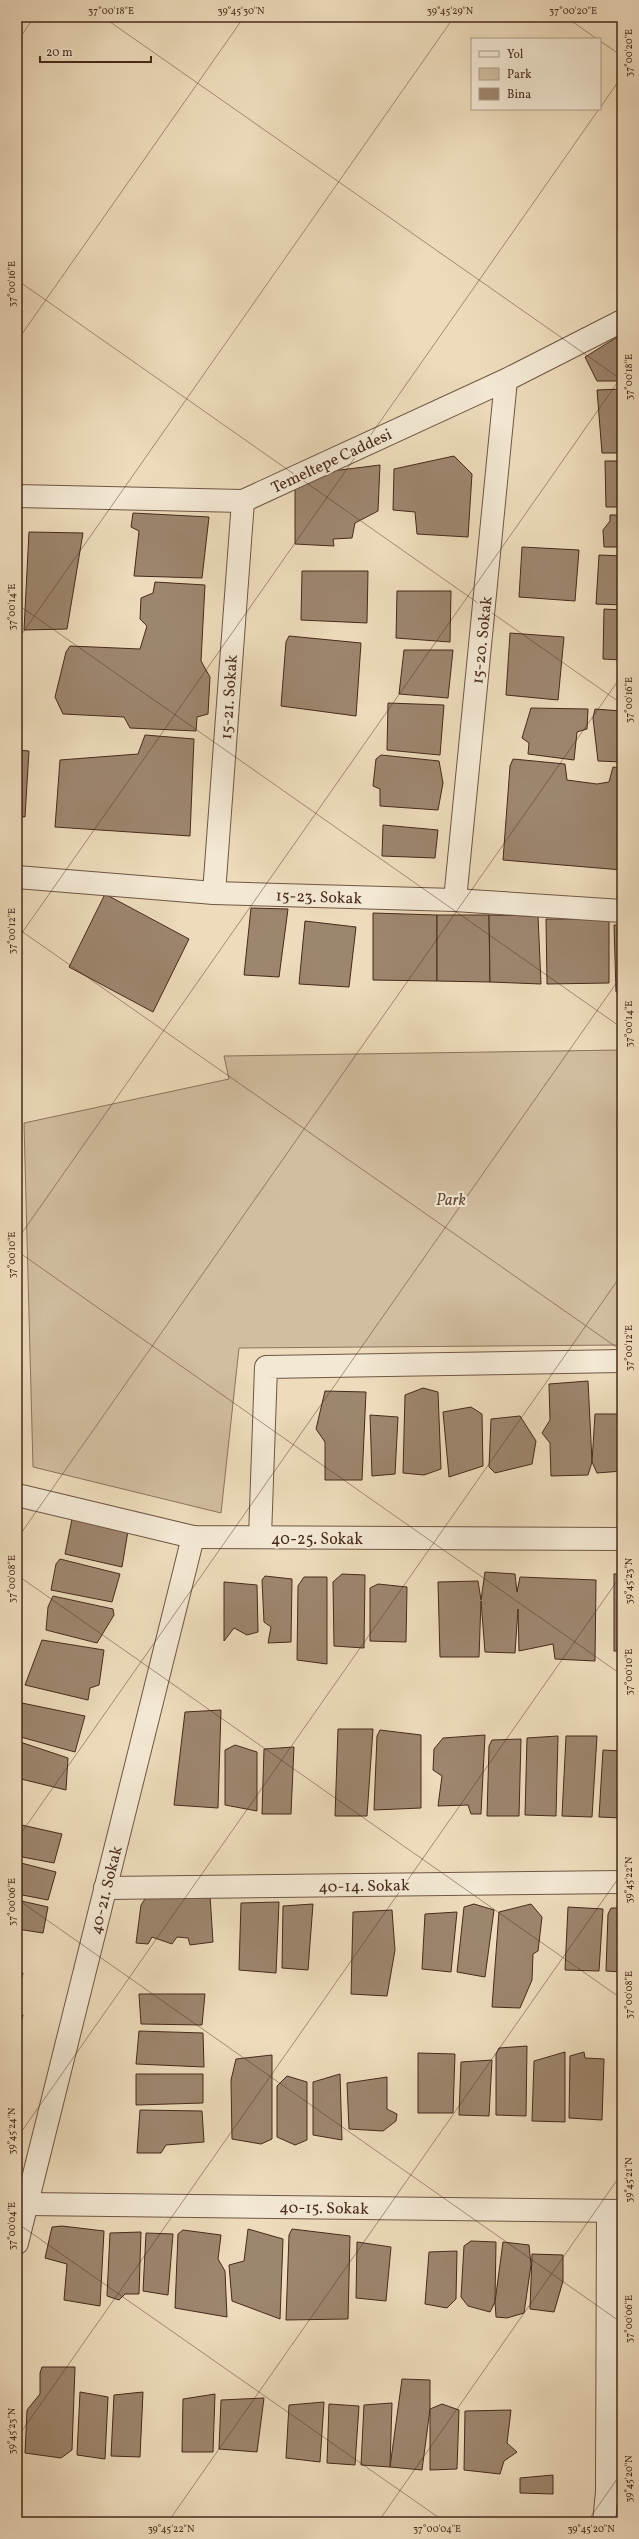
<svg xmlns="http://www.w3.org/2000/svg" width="639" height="2539" viewBox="0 0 639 2539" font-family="Vollkorn,serif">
	<rect width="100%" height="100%" fill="#eddbbb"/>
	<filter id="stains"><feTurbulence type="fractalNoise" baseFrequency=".005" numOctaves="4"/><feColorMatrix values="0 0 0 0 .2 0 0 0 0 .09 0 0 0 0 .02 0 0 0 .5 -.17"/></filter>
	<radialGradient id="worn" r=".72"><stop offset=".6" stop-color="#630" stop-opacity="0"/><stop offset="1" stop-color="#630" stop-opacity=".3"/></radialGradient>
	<path fill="#d1bda0" stroke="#8c735e" d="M 622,1050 L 622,1345 L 239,1348 L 221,1513 L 33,1467 L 24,1123 L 229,1079 L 224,1056 Z"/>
	<g fill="#9d866e" stroke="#47291b">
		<path d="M 622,334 L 622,381 L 597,381 L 585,357 Z"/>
		<path d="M 622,389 L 622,453 L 602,453 L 597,390 Z"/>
		<path d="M 454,456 L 472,474 L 468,537 L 417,534 L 415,512 L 393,510 L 394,469 Z"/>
		<path d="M 605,461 L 622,461 L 622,507 L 606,507 Z"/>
		<path d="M 380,465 L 378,511 L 355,523 L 352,538 L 333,539 L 334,546 L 295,544 L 295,482 L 300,475 Z"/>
		<path d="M 133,513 L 209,517 L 202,578 L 134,576 L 139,531 L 131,527 Z"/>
		<path d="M 610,515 L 622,515 L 622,547 L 604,547 L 603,530 L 610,521 Z"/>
		<path d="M 29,532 L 83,533 L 67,629 L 24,630 Z"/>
		<path d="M 522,547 L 579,550 L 575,601 L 519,597 Z"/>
		<path d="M 599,555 L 622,556 L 622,605 L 596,604 Z"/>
		<path d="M 302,571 L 368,571 L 367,623 L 301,620 Z"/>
		<path d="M 155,582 L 205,585 L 201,661 L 210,677 L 208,714 L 197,717 L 196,731 L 130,728 L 124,717 L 63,714 L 55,697 L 66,652 L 70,646 L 140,649 L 147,626 L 140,619 L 141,598 L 153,593 Z"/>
		<path d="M 397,591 L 451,591 L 450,642 L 396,638 Z"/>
		<path d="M 604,609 L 622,610 L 622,660 L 603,659 Z"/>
		<path d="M 510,633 L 564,637 L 558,700 L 506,695 Z"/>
		<path d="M 289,636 L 361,643 L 356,716 L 281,706 L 286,642 Z"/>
		<path d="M 404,650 L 453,650 L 448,698 L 399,694 Z"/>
		<path d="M 388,703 L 444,705 L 440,755 L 387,750 Z"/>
		<path d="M 531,708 L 588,709 L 587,729 L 577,732 L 574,760 L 528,754 L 529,743 L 522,738 Z"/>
		<path d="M 595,709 L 622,711 L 622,762 L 598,761 L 593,718 Z"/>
		<path d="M 145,735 L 194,739 L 190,836 L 55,827 L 60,760 L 138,754 Z"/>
		<path d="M 17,750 L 29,751 L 25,817 L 17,816 Z"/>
		<path d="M 381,755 L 439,761 L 443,783 L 438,810 L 380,806 L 380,789 L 373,786 L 376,759 Z"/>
		<path d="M 513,759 L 565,764 L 567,780 L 597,784 L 609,782 L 613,767 L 622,768 L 622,870 L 503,860 L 510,766 Z"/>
		<path d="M 383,825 L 438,830 L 435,858 L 382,856 Z"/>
		<path d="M 105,894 L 189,939 L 153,1012 L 69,967 Z"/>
		<path d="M 251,908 L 288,909 L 279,977 L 244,975 Z"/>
		<path d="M 373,913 L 437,915 L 437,981 L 373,980 Z"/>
		<path d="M 437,915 L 489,915 L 490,982 L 437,981 Z"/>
		<path d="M 489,915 L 538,916 L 541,984 L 490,982 Z"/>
		<path d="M 546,919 L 609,919 L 609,983 L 547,984 Z"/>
		<path d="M 305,921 L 356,927 L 349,987 L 299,984 Z"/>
		<path d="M 614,925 L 622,925 L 622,992 L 616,992 Z"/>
		<path d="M 588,1381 L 592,1462 L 588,1475 L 551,1476 L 550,1443 L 542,1433 L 550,1420 L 549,1384 Z"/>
		<path d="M 423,1388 L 438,1392 L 441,1469 L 424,1475 L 403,1473 L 405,1395 Z"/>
		<path d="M 325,1391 L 366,1392 L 362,1480 L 325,1480 L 325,1442 L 316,1429 Z"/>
		<path d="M 471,1407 L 482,1414 L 483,1466 L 449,1477 L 443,1412 Z"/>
		<path d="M 595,1414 L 622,1414 L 622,1471 L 597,1473 L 592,1462 Z"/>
		<path d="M 370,1415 L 398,1417 L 395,1474 L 372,1476 Z"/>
		<path d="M 520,1416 L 536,1441 L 532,1464 L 495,1473 L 489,1467 L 491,1419 Z"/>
		<path d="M 72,1519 L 128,1531 L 122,1567 L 65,1554 Z"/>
		<path d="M 60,1559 L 120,1574 L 112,1602 L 51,1590 L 56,1564 Z"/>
		<path d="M 485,1572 L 515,1574 L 517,1592 L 520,1577 L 596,1580 L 595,1661 L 555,1659 L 553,1644 L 519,1651 L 518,1609 L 515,1653 L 485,1652 L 481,1601 L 479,1657 L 440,1657 L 438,1582 L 478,1581 L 481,1600 Z"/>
		<path d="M 342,1574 L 365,1575 L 364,1648 L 334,1646 L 333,1582 Z"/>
		<rect x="614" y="1574" width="8" height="77"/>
		<path d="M 265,1576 L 292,1579 L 291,1642 L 268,1643 L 271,1627 L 264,1622 L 262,1580 Z"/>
		<path d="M 304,1577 L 327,1577 L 327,1664 L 297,1660 L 298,1586 Z"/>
		<path d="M 224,1582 L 257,1585 L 258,1632 L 247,1635 L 234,1628 L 224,1641 Z"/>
		<path d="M 378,1584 L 407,1587 L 406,1642 L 370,1641 L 370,1588 Z"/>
		<path d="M 53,1596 L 113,1609 L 114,1615 L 97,1643 L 46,1630 L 48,1607 Z"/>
		<path d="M 42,1640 L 104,1650 L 99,1685 L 90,1688 L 88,1700 L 25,1685 Z"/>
		<path d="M 17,1702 L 85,1716 L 75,1752 L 17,1736 Z"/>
		<path d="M 221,1710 L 218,1808 L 174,1805 L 185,1712 Z"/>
		<path d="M 338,1729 L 373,1729 L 367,1816 L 335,1816 Z"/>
		<path d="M 380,1730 L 421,1735 L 421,1808 L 374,1810 L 377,1736 Z"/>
		<path d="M 485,1735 L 481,1814 L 471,1814 L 468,1805 L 438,1806 L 442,1776 L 433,1770 L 434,1749 L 443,1738 Z"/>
		<path d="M 558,1736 L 556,1816 L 525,1815 L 527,1738 Z"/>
		<path d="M 566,1736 L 597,1736 L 592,1817 L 562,1816 Z"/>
		<path d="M 521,1739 L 519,1816 L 487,1816 L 489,1746 L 492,1740 Z"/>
		<path d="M 17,1741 L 68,1758 L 66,1790 L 17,1778 Z"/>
		<path d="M 235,1745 L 257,1752 L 257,1811 L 225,1805 L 225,1750 Z"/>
		<path d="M 294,1747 L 291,1814 L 262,1814 L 264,1749 Z"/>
		<path d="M 603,1750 L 622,1751 L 622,1818 L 599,1817 Z"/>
		<path d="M 17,1824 L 62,1834 L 54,1863 L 17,1856 Z"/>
		<path d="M 17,1862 L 56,1872 L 48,1900 L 17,1894 Z"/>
		<path d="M 147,1896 L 210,1896 L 213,1942 L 190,1945 L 188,1938 L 177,1937 L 172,1944 L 152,1937 L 148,1944 L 136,1943 L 141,1905 Z"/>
		<path d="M 17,1900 L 48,1907 L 43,1933 L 17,1929 Z"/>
		<path d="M 279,1902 L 276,1973 L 239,1970 L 241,1903 Z"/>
		<path d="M 313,1904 L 308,1970 L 282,1968 L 283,1906 Z"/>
		<path d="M 474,1904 L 494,1910 L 485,1977 L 457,1972 L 464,1907 Z"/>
		<path d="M 531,1904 L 542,1917 L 538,1951 L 533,1954 L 532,1980 L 520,2008 L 492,2007 L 499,1912 Z"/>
		<path d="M 568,1907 L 603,1909 L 599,1971 L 565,1970 Z"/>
		<path d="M 611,1908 L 622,1908 L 622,1972 L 606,1971 L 608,1914 Z"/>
		<path d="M 392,1910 L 395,1950 L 387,1996 L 351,1994 L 353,1912 Z"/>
		<path d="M 457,1912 L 451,1972 L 422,1969 L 425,1914 Z"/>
		<path d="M 17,1971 L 23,1973 L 17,1997 Z"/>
		<path d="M 139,1994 L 205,1994 L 202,2025 L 141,2024 Z"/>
		<path d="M 17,2014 L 23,2015 L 17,2038 Z"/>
		<path d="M 139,2031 L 203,2033 L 204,2067 L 136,2064 Z"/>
		<path d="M 527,2046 L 526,2116 L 496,2115 L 496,2054 L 499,2048 Z"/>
		<path d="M 565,2052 L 565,2122 L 532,2121 L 534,2061 Z"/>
		<path d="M 584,2052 L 585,2058 L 604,2059 L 602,2120 L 569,2118 L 570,2056 Z"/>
		<path d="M 418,2053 L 455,2054 L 453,2113 L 418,2113 Z"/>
		<path d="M 272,2055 L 272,2139 L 261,2144 L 232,2139 L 231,2080 L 236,2059 Z"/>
		<path d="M 492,2060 L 489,2116 L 459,2115 L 461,2062 Z"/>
		<path d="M 136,2074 L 203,2074 L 203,2103 L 136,2105 Z"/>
		<path d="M 340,2074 L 342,2140 L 313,2135 L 313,2082 Z"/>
		<path d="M 287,2076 L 307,2082 L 307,2140 L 295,2145 L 277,2137 L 277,2086 Z"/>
		<path d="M 387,2077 L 387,2109 L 397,2114 L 396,2121 L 383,2131 L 349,2129 L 347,2083 Z"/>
		<path d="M 140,2110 L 202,2111 L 204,2142 L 166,2145 L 161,2153 L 137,2153 Z"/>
		<path d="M 62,2226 L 104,2231 L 100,2306 L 64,2300 L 67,2264 L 45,2258 L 52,2227 Z"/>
		<path d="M 248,2229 L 283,2239 L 280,2319 L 232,2301 L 229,2265 L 244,2261 Z"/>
		<path d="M 292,2229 L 350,2236 L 348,2319 L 286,2320 L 289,2235 Z"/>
		<path d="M 183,2230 L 221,2235 L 218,2259 L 225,2271 L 227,2317 L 175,2308 L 178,2234 Z"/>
		<path d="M 141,2232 L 139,2294 L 125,2294 L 119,2300 L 107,2296 L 110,2233 Z"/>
		<path d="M 146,2233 L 173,2234 L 168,2295 L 143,2291 Z"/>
		<path d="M 471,2241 L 496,2242 L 495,2302 L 490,2312 L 468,2306 L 461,2297 L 464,2246 Z"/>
		<path d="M 357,2242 L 391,2247 L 386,2301 L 356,2298 Z"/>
		<path d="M 503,2242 L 529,2245 L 531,2265 L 524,2313 L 507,2318 L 496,2317 L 495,2302 Z"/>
		<path d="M 457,2251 L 456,2299 L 447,2308 L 425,2304 L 429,2252 Z"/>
		<path d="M 532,2254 L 563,2255 L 563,2281 L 554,2312 L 530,2309 Z"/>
		<path d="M 622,2347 L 622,2429 L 614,2429 L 617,2349 Z"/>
		<path d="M 42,2367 L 75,2367 L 72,2450 L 61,2458 L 25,2453 L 27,2410 L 40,2394 L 40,2373 Z"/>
		<path d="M 402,2379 L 430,2380 L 430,2409 L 422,2470 L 390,2467 Z"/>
		<path d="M 80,2392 L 108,2397 L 105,2459 L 77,2455 Z"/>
		<path d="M 143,2392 L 140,2457 L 111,2456 L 114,2395 Z"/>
		<path d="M 215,2394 L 213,2452 L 182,2452 L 183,2399 Z"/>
		<path d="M 264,2398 L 257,2452 L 219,2449 L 221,2400 Z"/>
		<path d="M 324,2402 L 320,2462 L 286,2458 L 289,2405 Z"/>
		<path d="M 392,2403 L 390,2467 L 361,2465 L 364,2405 Z"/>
		<path d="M 329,2404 L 359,2406 L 355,2465 L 327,2463 Z"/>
		<path d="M 442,2404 L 459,2410 L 457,2469 L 430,2470 L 430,2409 Z"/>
		<path d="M 511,2410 L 507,2443 L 517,2452 L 504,2461 L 500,2474 L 464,2470 L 465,2411 Z"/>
		<path d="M 553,2475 L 553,2494 L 520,2493 L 520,2478 Z"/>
	</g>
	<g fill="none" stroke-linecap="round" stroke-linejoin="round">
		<g stroke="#705643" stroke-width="24">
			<g id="street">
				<path d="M 17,496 L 243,501 L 506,380 L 622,321"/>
				<path d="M 17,877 L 214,893 L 455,900 L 622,911"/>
				<path d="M 214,893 L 243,501"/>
				<path d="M 455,900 L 506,380"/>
				<path d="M 17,1495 L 193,1537 L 622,1539"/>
				<path d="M 260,1537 L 266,1367 L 622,1361"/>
				<path d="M 105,1888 L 622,1882"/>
				<path d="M 27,2204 L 622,2211"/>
				<path d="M 17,2243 L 193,1537"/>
				<path d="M 604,2522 L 607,2492 L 608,2211"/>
			</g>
		</g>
		<use href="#street" stroke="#f3e8d3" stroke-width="22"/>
	</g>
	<path fill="none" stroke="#47291b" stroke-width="1" stroke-opacity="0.45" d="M 103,17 L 622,380M 566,17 L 597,39M 600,41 L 622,56M 17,42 L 34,17M 600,108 L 622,76M 17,280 L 622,704M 17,341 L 244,17M 17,604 L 622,1028M 17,641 L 454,17M 17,928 L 622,1351M 17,940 L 599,109M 17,1240 L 622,376M 17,1251 L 622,1675M 17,1539 L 622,675M 17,1575 L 622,1999M 17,1839 L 622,975M 17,1899 L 622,2323M 17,2138 L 622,1274M 17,2223 L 445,2522M 17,2438 L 622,1574M 168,2522 L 622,1873M 378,2522 L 622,2173M 587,2522 L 622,2472"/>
	<g text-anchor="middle" stroke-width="4" stroke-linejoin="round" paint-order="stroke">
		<g font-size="16" fill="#47291b" stroke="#f3e8d3">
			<text transform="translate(331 460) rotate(-25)" y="6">Temeltepe Caddesi</text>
			<text transform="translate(481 640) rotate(-84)" y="6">15-20. Sokak</text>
			<text transform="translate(228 697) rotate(-86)" y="6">15-21. Sokak</text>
			<text transform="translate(319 896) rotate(2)" y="6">15-23. Sokak</text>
			<text x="317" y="1544">40-25. Sokak</text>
			<text transform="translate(364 1885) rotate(-1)" y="6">40-14. Sokak</text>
			<text transform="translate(105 1890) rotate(-76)" y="6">40-21. Sokak</text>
			<text transform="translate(324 2207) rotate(1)" y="6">40-15. Sokak</text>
		</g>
		<g font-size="16" font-style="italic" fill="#634736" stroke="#f3e8d3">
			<text x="451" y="1205">Park</text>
		</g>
	</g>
	<rect width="639" height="2539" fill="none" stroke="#eddbbb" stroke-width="44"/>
	<rect x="471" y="38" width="130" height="72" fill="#f3e8d3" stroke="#ae9c89"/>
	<rect x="479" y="51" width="20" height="6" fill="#f3e8d3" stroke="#ae9c89"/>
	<text x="507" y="58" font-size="12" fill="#47291b">Yol</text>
	<rect x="479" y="68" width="20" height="12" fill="#d1bda0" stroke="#ae9c89"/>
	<text x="507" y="78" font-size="12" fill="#47291b">Park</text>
	<rect x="479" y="88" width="20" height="12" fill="#9d866e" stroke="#ae9c89"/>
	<text x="507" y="98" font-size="12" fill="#47291b">Bina</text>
	<path d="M40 56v6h111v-6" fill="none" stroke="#47291b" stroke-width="2"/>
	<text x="46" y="56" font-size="12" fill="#47291b" stroke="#f3e8d3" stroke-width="3" paint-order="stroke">20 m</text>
	<rect x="22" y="22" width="595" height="2495" fill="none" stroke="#47291b" stroke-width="1.5"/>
	<g font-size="10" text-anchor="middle" fill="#47291b">
		<text x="111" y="14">37°00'18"E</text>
		<text x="241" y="14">39°45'30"N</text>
		<text x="450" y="14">39°45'29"N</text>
		<text x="573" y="14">37°00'20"E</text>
		<text transform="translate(628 53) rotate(-90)" y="4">37°00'20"E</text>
		<text transform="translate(11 284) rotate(-90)" y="4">37°00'16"E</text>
		<text transform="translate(628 377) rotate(-90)" y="4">37°00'18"E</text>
		<text transform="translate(11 607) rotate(-90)" y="4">37°00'14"E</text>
		<text transform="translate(628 700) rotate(-90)" y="4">37°00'16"E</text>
		<text transform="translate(11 931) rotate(-90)" y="4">37°00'12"E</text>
		<text transform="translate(628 1024) rotate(-90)" y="4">37°00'14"E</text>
		<text transform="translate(11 1255) rotate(-90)" y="4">37°00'10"E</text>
		<text transform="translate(628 1348) rotate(-90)" y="4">37°00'12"E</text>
		<text transform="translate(11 1579) rotate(-90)" y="4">37°00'08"E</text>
		<text transform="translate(628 1581) rotate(-90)" y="4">39°45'23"N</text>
		<text transform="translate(628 1672) rotate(-90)" y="4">37°00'10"E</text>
		<text transform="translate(628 1880) rotate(-90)" y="4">39°45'22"N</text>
		<text transform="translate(11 1902) rotate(-90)" y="4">37°00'06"E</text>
		<text transform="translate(628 1995) rotate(-90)" y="4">37°00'08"E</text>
		<text transform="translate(11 2131) rotate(-90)" y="4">39°45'24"N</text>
		<text transform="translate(628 2180) rotate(-90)" y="4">39°45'21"N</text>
		<text transform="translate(11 2226) rotate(-90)" y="4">37°00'04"E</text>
		<text transform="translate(628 2319) rotate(-90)" y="4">37°00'06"E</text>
		<text transform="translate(11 2431) rotate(-90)" y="4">39°45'23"N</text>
		<text transform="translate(628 2479) rotate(-90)" y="4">39°45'20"N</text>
		<text x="171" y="2532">39°45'22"N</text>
		<text x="437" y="2532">37°00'04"E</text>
		<text x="591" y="2532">39°45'20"N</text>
	</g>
	<rect width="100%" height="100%" filter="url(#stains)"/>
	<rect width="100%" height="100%" fill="url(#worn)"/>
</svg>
